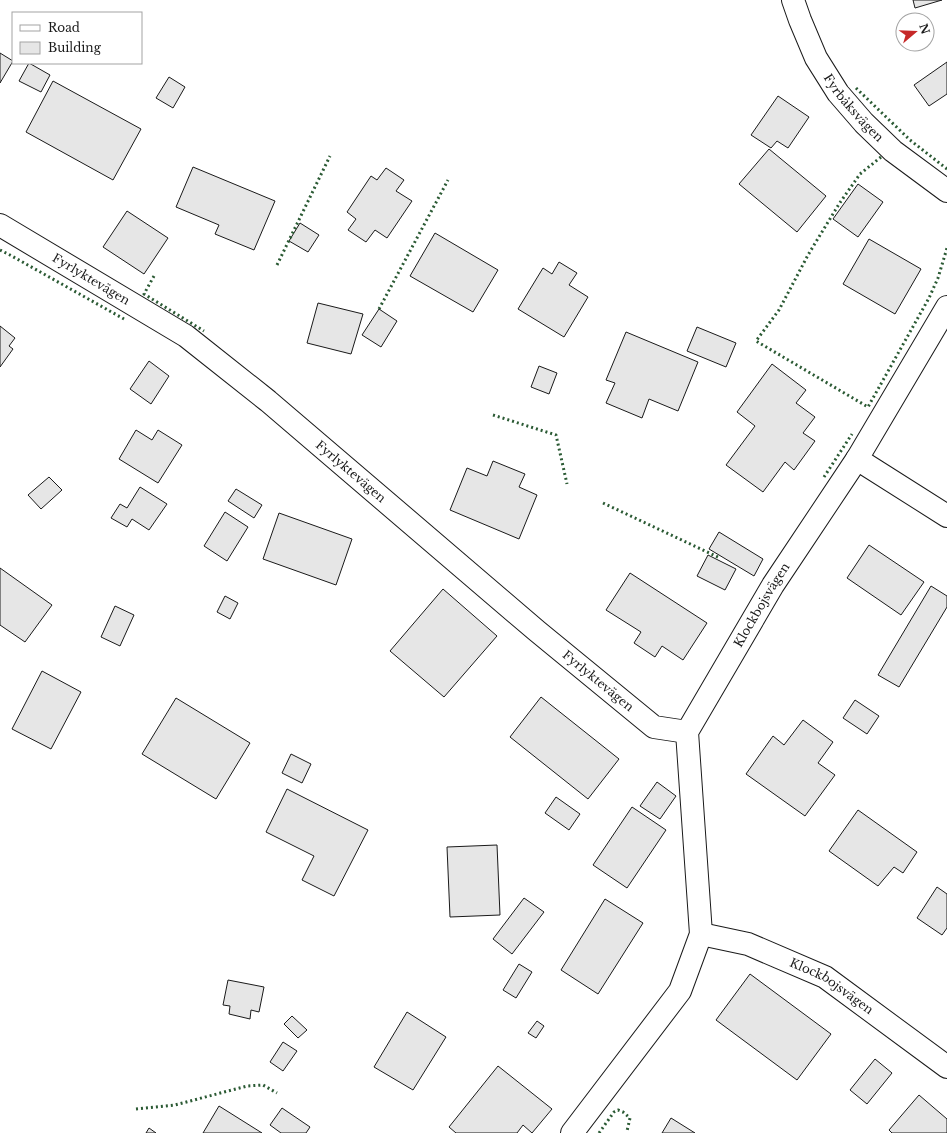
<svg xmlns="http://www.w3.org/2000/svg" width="947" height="1133" viewBox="0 0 947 1133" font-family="'Libre Baskerville',serif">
	<rect width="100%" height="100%" fill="#fff"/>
	<g fill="#e6e6e6" stroke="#1a1a1a">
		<path d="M 913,0 L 942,0 L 915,8 Z"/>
		<path d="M 0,53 L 13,61 L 0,83 Z"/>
		<path d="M 947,62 L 947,94 L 929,106 L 914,85 Z"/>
		<path d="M 29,63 L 50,75 L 41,92 L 19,81 Z"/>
		<path d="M 169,77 L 185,87 L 173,108 L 156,98 Z"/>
		<path d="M 53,81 L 141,129 L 113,180 L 26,132 Z"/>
		<path d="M 778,96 L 809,117 L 788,148 L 777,141 L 771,148 L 751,135 Z"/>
		<path d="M 769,149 L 826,196 L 797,232 L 739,184 Z"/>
		<path d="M 193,167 L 275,201 L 254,250 L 215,234 L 219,225 L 176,207 Z"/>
		<path d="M 386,168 L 404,180 L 396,191 L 412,201 L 387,238 L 375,230 L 366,242 L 348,230 L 356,219 L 347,212 L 371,176 L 377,180 Z"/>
		<path d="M 858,184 L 883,202 L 858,237 L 833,219 Z"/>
		<path d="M 127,211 L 168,238 L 144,274 L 103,247 Z"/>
		<path d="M 300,223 L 319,235 L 308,252 L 289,241 Z"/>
		<path d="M 435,233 L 498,270 L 473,312 L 410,276 Z"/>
		<path d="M 869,239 L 921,269 L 895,314 L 843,284 Z"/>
		<path d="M 559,262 L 577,273 L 569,285 L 588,297 L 564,337 L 518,309 L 543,268 L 552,274 Z"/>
		<path d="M 318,303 L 363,314 L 351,354 L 307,343 Z"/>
		<path d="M 379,309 L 397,321 L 381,347 L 362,335 Z"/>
		<path d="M 0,326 L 15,338 L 9,346 L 13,349 L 0,367 Z"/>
		<path d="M 697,327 L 736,343 L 726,367 L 687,351 Z"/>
		<path d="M 626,332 L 698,362 L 678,411 L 649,399 L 642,418 L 606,403 L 615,383 L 606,380 Z"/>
		<path d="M 149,361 L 169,376 L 151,404 L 130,389 Z"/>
		<path d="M 772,364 L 806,390 L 796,403 L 815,417 L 803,433 L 815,441 L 794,470 L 785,462 L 763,492 L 726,465 L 755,426 L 737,412 Z"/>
		<path d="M 539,366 L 557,373 L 549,394 L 531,387 Z"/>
		<path d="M 136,430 L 152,440 L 158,430 L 182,445 L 158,483 L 119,459 Z"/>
		<path d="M 493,461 L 525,474 L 519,487 L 537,495 L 519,539 L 450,510 L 467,468 L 487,476 Z"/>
		<path d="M 49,477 L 62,490 L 41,509 L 28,495 Z"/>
		<path d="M 140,487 L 167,504 L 149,530 L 132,519 L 127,527 L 111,518 L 120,504 L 127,508 Z"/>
		<path d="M 236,489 L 262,505 L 254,518 L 228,501 Z"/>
		<path d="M 225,512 L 248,527 L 227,561 L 204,546 Z"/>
		<path d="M 279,513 L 352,539 L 336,585 L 263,559 Z"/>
		<path d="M 719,532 L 763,559 L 754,576 L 709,549 Z"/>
		<path d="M 869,545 L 924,582 L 901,615 L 847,578 Z"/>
		<path d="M 708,555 L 736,569 L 725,590 L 697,576 Z"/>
		<path d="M 0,568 L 52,605 L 25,642 L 0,625 Z"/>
		<path d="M 630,573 L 707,623 L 683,660 L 662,646 L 655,657 L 634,643 L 641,632 L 606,610 Z"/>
		<path d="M 931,586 L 947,596 L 947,607 L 899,687 L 878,675 Z"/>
		<path d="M 443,589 L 497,636 L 444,697 L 390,651 Z"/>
		<path d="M 225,596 L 238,603 L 230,619 L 217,612 Z"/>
		<path d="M 115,606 L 134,615 L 120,646 L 101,637 Z"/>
		<path d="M 42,671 L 81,692 L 51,749 L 12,729 Z"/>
		<path d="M 541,697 L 619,759 L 588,799 L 510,737 Z"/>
		<path d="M 176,698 L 250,743 L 216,799 L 142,754 Z"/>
		<path d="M 855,700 L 879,716 L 867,734 L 843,718 Z"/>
		<path d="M 803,720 L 833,742 L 818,763 L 835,775 L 805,816 L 746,774 L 773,736 L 784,745 Z"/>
		<path d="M 291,754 L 311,764 L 302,783 L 282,773 Z"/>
		<path d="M 657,782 L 676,796 L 660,819 L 640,806 Z"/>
		<path d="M 287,789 L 368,830 L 334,896 L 302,880 L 314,856 L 266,832 Z"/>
		<path d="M 556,797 L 580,814 L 569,830 L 545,813 Z"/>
		<path d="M 632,807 L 666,830 L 627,888 L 593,865 Z"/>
		<path d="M 858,810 L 917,852 L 903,873 L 894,867 L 878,886 L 829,851 Z"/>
		<path d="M 497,845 L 500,915 L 450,917 L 447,847 Z"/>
		<path d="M 937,887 L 947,894 L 947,928 L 942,935 L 917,918 Z"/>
		<path d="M 524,898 L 544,912 L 512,954 L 493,939 Z"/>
		<path d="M 605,899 L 643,923 L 598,994 L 561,970 Z"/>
		<path d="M 519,964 L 532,972 L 516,998 L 503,990 Z"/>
		<path d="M 750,974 L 831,1034 L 797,1080 L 716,1020 Z"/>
		<path d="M 228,980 L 264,987 L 259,1012 L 251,1010 L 250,1019 L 229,1014 L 230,1006 L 223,1005 Z"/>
		<path d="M 407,1012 L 446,1037 L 413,1090 L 374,1067 Z"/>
		<path d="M 292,1016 L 307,1030 L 298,1038 L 284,1024 Z"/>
		<path d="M 537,1021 L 544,1026 L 536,1038 L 528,1033 Z"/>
		<path d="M 283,1042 L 297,1051 L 283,1071 L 270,1062 Z"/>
		<path d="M 875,1059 L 892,1073 L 867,1104 L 850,1090 Z"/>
		<path d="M 498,1066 L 552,1109 L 532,1133 L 523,1125 L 517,1133 L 456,1133 L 449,1127 Z"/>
		<path d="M 919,1095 L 947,1119 L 947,1133 L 892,1133 L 889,1130 Z"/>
		<path d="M 219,1106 L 262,1133 L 203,1133 Z"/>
		<path d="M 282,1108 L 310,1127 L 306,1133 L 281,1133 L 270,1125 Z"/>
		<path d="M 671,1118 L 695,1133 L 662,1133 Z"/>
		<path d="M 149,1128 L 156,1133 L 146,1133 Z"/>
	</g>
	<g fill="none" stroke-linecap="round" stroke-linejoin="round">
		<g stroke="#1a1a1a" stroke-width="24">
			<g id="street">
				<path id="s1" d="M 793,0 L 800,20 L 816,58 L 838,93 L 864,123 L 893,151 L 947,191"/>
				<path id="s2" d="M 0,225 L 186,336 L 268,401 L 537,631 L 654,727 L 687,732"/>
				<path d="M 857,459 L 947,516"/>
				<path id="s3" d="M 701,934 L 748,944 L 825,977 L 947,1067"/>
				<path id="s4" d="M 572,1133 L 680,991 L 701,934 L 687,732 L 773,585 L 857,459 L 947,307"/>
			</g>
		</g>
		<use href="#street" stroke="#fff" stroke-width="22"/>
		<g stroke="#2b5a34" stroke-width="3" stroke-dasharray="2 3" stroke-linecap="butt">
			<path d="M 856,88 L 910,140 L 947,169"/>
			<path d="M 881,157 L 860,174 L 839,204 L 808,255 L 779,310 L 756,341 L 868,407 L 929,298 L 938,278 L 947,248"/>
			<path d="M 0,250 L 10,255 L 124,319"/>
			<path d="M 277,265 L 330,156"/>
			<path d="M 154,276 L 144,294 L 204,331"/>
			<path d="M 379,309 L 448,180"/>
			<path d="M 493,415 L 556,435 L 567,484"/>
			<path d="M 824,477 L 852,434"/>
			<path d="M 603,503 L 720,558"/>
			<path d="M 136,1109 L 175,1105 L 247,1086 L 263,1085 L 277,1093"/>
			<path d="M 599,1133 L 614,1112 L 618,1110 L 623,1112 L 630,1118 L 627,1131"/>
		</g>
	</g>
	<g text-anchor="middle" stroke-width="3" stroke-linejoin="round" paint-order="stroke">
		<g font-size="12" fill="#1a1a1a" stroke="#fff">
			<text dy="4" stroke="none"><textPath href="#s1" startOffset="125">Fyrbåksvägen</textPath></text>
			<text dy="4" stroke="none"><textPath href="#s2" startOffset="106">Fyrlyktevägen</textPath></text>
			<text dy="4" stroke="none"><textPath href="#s2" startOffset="430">Fyrlyktevägen</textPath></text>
			<text dy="4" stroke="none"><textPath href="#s4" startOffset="589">Klockbojsvägen</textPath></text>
			<text dy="4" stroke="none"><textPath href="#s2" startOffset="754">Fyrlyktevägen</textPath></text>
			<text dy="4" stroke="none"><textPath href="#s3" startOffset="142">Klockbojsvägen</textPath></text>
		</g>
	</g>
	<rect x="12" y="12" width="130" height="52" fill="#ffffff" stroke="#a3a3a3"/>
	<rect x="20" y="25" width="20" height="6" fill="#ffffff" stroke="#a3a3a3"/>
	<text x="48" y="32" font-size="12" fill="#1a1a1a">Road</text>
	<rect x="20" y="42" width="20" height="12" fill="#e6e6e6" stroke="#a3a3a3"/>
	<text x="48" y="52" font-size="12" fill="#1a1a1a">Building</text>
	<g transform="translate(915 32) rotate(71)"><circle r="19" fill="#ffffff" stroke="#a3a3a3"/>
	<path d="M0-3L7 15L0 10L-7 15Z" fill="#c62828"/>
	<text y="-6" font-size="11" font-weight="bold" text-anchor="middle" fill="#1a1a1a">N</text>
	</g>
</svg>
